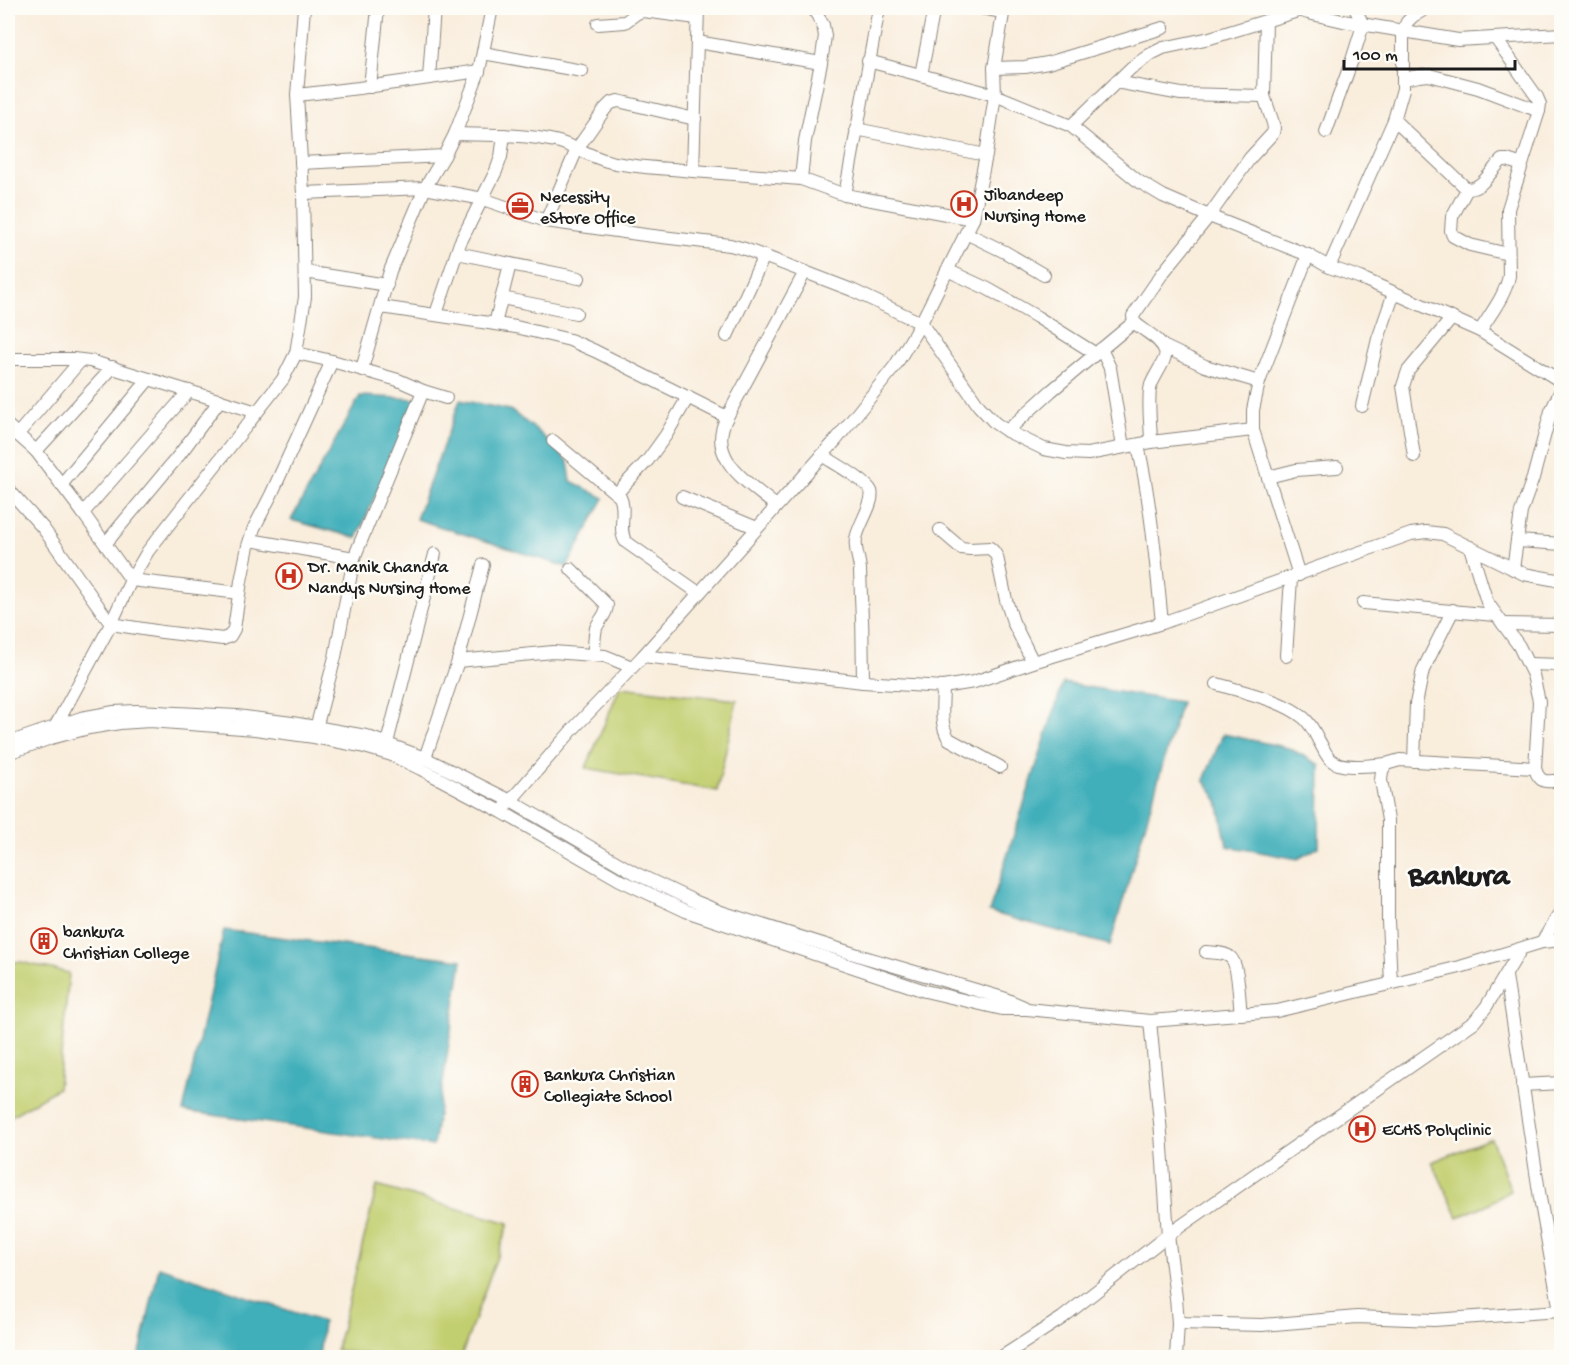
<svg xmlns="http://www.w3.org/2000/svg" width="1569" height="1365" viewBox="0 0 1569 1365" font-family="'Gochi Hand',sans-serif">
	<rect width="100%" height="100%" fill="#fdfcf7"/>
	<filter id="ink" filterUnits="userSpaceOnUse"><feTurbulence type="fractalNoise" baseFrequency=".0167" numOctaves="2"/><feDisplacementMap in="SourceGraphic" scale="12" xChannelSelector="R" yChannelSelector="G"/><feConvolveMatrix kernelMatrix="1 2 1 2 8 2 1 2 1" color-interpolation-filters="sRGB"/></filter>
	<filter id="wash" filterUnits="userSpaceOnUse"><feTurbulence type="fractalNoise" baseFrequency=".008" numOctaves="4" result="noise"/><feDisplacementMap in="SourceGraphic" scale="24" xChannelSelector="R" yChannelSelector="G"/><feGaussianBlur stdDeviation="1.35" result="paint"/><feColorMatrix in="noise" values="0 0 0 0 0 0 0 0 0 0 0 0 0 0 0 0 0 1.4 0 .05"/><feComposite in="paint" operator="in"/></filter>
	<g filter="url(#wash)">
		<rect width="100%" height="100%" fill="#f9eddc"/>
		<g fill="#c2cf70" stroke="#6f7646" stroke-width="1.5">
			<path d="M 620,687 L 737,700 L 717,791 L 586,768 Z"/>
			<path d="M 8,962 L 21,962 L 69,973 L 58,1088 L 8,1118 Z"/>
			<path d="M 1491,1138 L 1511,1191 L 1486,1205 L 1458,1217 L 1432,1162 Z"/>
			<path d="M 377,1186 L 509,1223 L 461,1357 L 392,1358 L 336,1350 Z"/>
		</g>
		<g fill="#3fafba" stroke="#2e666b" stroke-width="1.5">
			<path d="M 360,396 L 417,399 L 357,538 L 291,520 Z"/>
			<path d="M 460,400 L 510,410 L 538,431 L 568,461 L 571,481 L 604,498 L 567,567 L 416,519 Z"/>
			<path d="M 1063,683 L 1181,702 L 1110,945 L 989,912 Z"/>
			<path d="M 1223,734 L 1289,748 L 1320,765 L 1319,847 L 1298,859 L 1227,846 L 1218,801 L 1204,780 Z"/>
			<path d="M 224,930 L 462,960 L 433,1146 L 183,1111 Z"/>
			<path d="M 159,1267 L 323,1322 L 319,1357 L 139,1357 Z"/>
		</g>
	</g>
	<g filter="url(#ink)">
		<g fill="none" stroke-linecap="round" stroke-linejoin="round">
			<g stroke="#8a847c" stroke-width="14">
				<g id="minor">
					<path d="M 698,8 L 693,171 L 801,179 L 845,195 L 973,219"/>
					<path d="M 981,8 L 1003,12"/>
					<path d="M 1294,8 L 1308,13 L 1343,21 L 1458,40 L 1562,34"/>
					<path d="M 598,24 L 625,22 L 637,13 L 643,11 L 697,18"/>
					<path d="M 697,42 L 821,63"/>
					<path d="M 483,53 L 582,71"/>
					<path d="M 868,61 L 995,95 L 1071,126 L 1138,181 L 1163,196 L 1209,216 L 1308,255 L 1329,267 L 1361,278 L 1480,331 L 1562,382"/>
					<path d="M 994,68 L 1025,67 L 1048,63 L 1163,28"/>
					<path d="M 921,75 L 934,8"/>
					<path d="M 429,78 L 434,8"/>
					<path d="M 1404,79 L 1419,76 L 1429,75 L 1444,79 L 1478,88 L 1539,111"/>
					<path d="M 1116,82 L 1181,94 L 1264,96"/>
					<path d="M 370,87 L 378,8"/>
					<path d="M 297,95 L 359,88 L 479,71"/>
					<path d="M 1394,120 L 1467,189 C 1483,189 1491,170 1502,160 L 1507,160 L 1522,165"/>
					<path d="M 1071,126 L 1131,68 L 1151,54 L 1163,48 L 1210,38 L 1301,10"/>
					<path d="M 856,129 L 986,155"/>
					<path d="M 1326,132 L 1352,60 L 1363,25 L 1355,8"/>
					<path d="M 455,134 C 488,135 522,134 555,141 C 573,145 589,156 607,161 C 634,168 664,168 693,171"/>
					<path d="M 301,163 L 444,156"/>
					<path d="M 801,179 L 805,141 L 821,63 L 825,36 L 823,25 L 813,8"/>
					<path d="M 1467,189 L 1452,217 L 1451,231 L 1453,236 L 1470,245 L 1508,254"/>
					<path d="M 303,193 L 425,188 L 483,199 L 546,221 L 645,235 L 730,245 L 745,249 L 852,290 L 921,323 L 979,406 L 995,423 L 1007,431 L 1044,449 L 1066,453 L 1088,454 L 1151,442 L 1253,430"/>
					<path d="M 845,195 L 879,8"/>
					<path d="M 546,221 L 577,149 L 605,109 L 611,103 L 618,101 L 695,119"/>
					<path d="M 966,233 L 1005,252 L 1044,275"/>
					<path d="M 457,253 L 579,278"/>
					<path d="M 1329,267 L 1394,120 L 1403,89 L 1403,31 L 1407,22 L 1413,16 L 1427,8"/>
					<path d="M 947,270 L 988,289 L 1037,317 L 1096,354"/>
					<path d="M 305,272 L 387,285"/>
					<path d="M 502,298 L 576,313"/>
					<path d="M 381,307 L 516,327 L 570,340 L 595,351 L 727,417"/>
					<path d="M 436,314 L 460,243 L 496,171 L 501,157 L 504,135"/>
					<path d="M 495,324 L 510,264"/>
					<path d="M 1480,331 C 1491,313 1505,296 1509,276 L 1508,209 L 1539,111 L 1540,104 L 1537,97 L 1496,39"/>
					<path d="M 727,336 L 764,256"/>
					<path d="M 1163,346 L 1205,366 L 1259,382"/>
					<path d="M 1101,349 L 1110,368 L 1123,447"/>
					<path d="M 8,359 L 73,359 L 90,361 L 257,412"/>
					<path d="M 332,361 L 398,380 L 423,391 L 446,398"/>
					<path d="M 362,369 L 390,271 L 425,188 L 444,156 L 455,134 L 479,71 L 492,8"/>
					<path d="M 1362,406 L 1378,339 L 1394,293"/>
					<path d="M 8,426 L 36,451 L 83,513 L 131,580 L 239,593"/>
					<path d="M 1007,431 L 1051,391 L 1134,322"/>
					<path d="M 17,435 L 81,360"/>
					<path d="M 553,441 L 620,497 C 627,511 617,530 626,542 L 699,593"/>
					<path d="M 1151,442 C 1151,428 1147,397 1151,385 C 1154,376 1168,358 1165,351 C 1161,338 1143,331 1134,322 L 1133,316 L 1162,274 L 1209,216 L 1250,158 L 1273,133 L 1274,128 L 1273,123 L 1264,96 L 1266,21"/>
					<path d="M 1138,445 C 1151,503 1156,563 1162,623"/>
					<path d="M 36,451 L 113,367"/>
					<path d="M 822,455 C 832,462 867,481 871,491 C 875,502 858,525 856,539 C 854,549 860,560 860,571 C 862,608 863,645 863,682"/>
					<path d="M 1414,456 L 1403,386 L 1408,371 L 1452,318"/>
					<path d="M 1268,477 L 1296,470 L 1337,467"/>
					<path d="M 61,485 L 149,379"/>
					<path d="M 8,489 L 43,528 L 111,624 L 162,632 L 223,639 L 230,636 L 234,629 L 241,581 L 248,546 L 254,528 L 271,495 L 332,361 L 296,353"/>
					<path d="M 617,493 L 648,460 L 666,435 L 688,397"/>
					<path d="M 682,497 L 757,528"/>
					<path d="M 776,506 C 749,483 705,458 727,417 L 805,272"/>
					<path d="M 83,513 L 189,391"/>
					<path d="M 940,530 L 961,548 L 970,549 L 990,548 L 994,552 L 997,557 L 1006,600 L 1013,622 L 1033,662"/>
					<path d="M 250,540 L 354,558"/>
					<path d="M 1517,541 L 1562,544"/>
					<path d="M 106,543 L 180,454 L 220,400"/>
					<path d="M 1470,547 L 1487,602 L 1519,646 L 1533,675 L 1539,701 L 1535,768 C 1539,784 1547,782 1562,780"/>
					<path d="M 571,569 L 607,605 C 607,615 599,620 596,628 C 594,637 594,646 594,654"/>
					<path d="M 1513,569 L 1521,512 L 1533,478 L 1551,411 L 1562,388"/>
					<path d="M 1299,575 L 1253,430 L 1253,410 L 1259,382 L 1308,255"/>
					<path d="M 1363,603 L 1495,615"/>
					<path d="M 1503,624 L 1562,625"/>
					<path d="M 643,656 L 863,682 L 943,687 L 974,682 L 1033,662 L 1162,623 L 1411,534 L 1426,532 L 1443,534 L 1524,574 L 1562,581"/>
					<path d="M 1286,656 L 1291,578"/>
					<path d="M 458,661 L 553,652 L 605,656 L 632,667"/>
					<path d="M 1528,664 L 1562,665"/>
					<path d="M 1217,684 C 1243,692 1283,700 1304,718 C 1311,724 1315,733 1319,741 C 1323,747 1326,756 1331,760 C 1342,770 1372,765 1386,764"/>
					<path d="M 943,687 C 943,705 939,724 949,739 L 1000,767"/>
					<path d="M 55,727 L 111,624 L 131,580 L 148,551 L 283,379 L 296,353 L 305,297 L 303,193 L 297,95 L 304,8"/>
					<path d="M 315,732 L 335,657 L 354,558 L 423,391"/>
					<path d="M 8,743 L 81,718 L 114,712 L 137,711 L 237,716 L 292,723 L 366,736 L 425,758 L 511,801 L 635,873 L 694,901 L 721,912 L 864,957 L 1003,998 L 1024,1007"/>
					<path d="M 387,743 L 435,554"/>
					<path d="M 8,753 L 51,738 L 89,728 L 120,723 L 150,721 L 255,729 L 314,737 L 361,746 L 392,755 L 421,769 L 502,812 L 620,880 L 686,911 L 925,991 L 1002,1009 L 1027,1009 L 1150,1021 L 1277,1011 L 1460,967 L 1542,942 L 1562,940"/>
					<path d="M 425,758 L 458,661 L 483,565"/>
					<path d="M 1414,761 L 1416,704 L 1423,670 L 1453,610"/>
					<path d="M 506,806 L 574,728 L 643,656 L 836,440 L 895,366 L 921,323 L 973,219 L 986,155 L 995,95 L 994,68 L 1004,8"/>
					<path d="M 1542,942 L 1562,910"/>
					<path d="M 1206,952 C 1213,953 1224,952 1230,957 C 1239,963 1239,1002 1241,1014"/>
					<path d="M 1506,976 L 1540,1198 L 1562,1322"/>
					<path d="M 1391,983 L 1388,921 L 1388,820 L 1381,780 L 1382,771 L 1386,764 L 1400,760 L 1535,768"/>
					<path d="M 1150,1021 L 1161,1133 L 1168,1235 L 1176,1298 L 1178,1323 L 1176,1358"/>
					<path d="M 1522,1085 L 1562,1083"/>
					<path d="M 1178,1323 L 1262,1325 L 1357,1317 L 1434,1320 L 1559,1311 L 1562,1312"/>
					<path d="M 1000,1358 L 1062,1318 L 1168,1235 L 1474,1022 L 1486,1007 L 1521,949"/>
				</g>
			</g>
			<use href="#minor" stroke="#fff" stroke-width="12"/>
		</g>
	</g>
	<defs>
		<g id="hospital-ring" transform="scale(1.35)"><circle r="9.5" fill="#fdfcf7" stroke="#c8321e" stroke-width="1.5"/><path d="M-5-5h3v3.5h4V-5h3V5h-3V1.5h-4V5h-3Z" fill="#c8321e"/></g>
		<g id="office-ring" transform="scale(1.35)"><circle r="9.5" fill="#fdfcf7" stroke="#c8321e" stroke-width="1.5"/><path d="M-6-3h4V-5.5h4V-3h4V5H-6ZM-1-4.5V-3h2v-1.5ZM-6 0V1H6V0Z" fill="#c8321e"/></g>
		<g id="building-ring" transform="scale(1.35)"><circle r="9.5" fill="#fdfcf7" stroke="#c8321e" stroke-width="1.5"/><path d="M-4-6H4V6H1V3H-1V6H-4ZM-2.5-4.3h1.7v1.8h-1.7ZM.8-4.3h1.7v1.8H.8ZM-2.5-1h1.7V.8h-1.7ZM.8-1h1.7V.8H.8Z" fill="#c8321e"/></g>
	</defs>
	<g fill-rule="evenodd">
		<use href="#hospital-ring" x="964" y="204"/>
		<use href="#office-ring" x="520" y="206"/>
		<use href="#hospital-ring" x="289" y="576"/>
		<use href="#building-ring" x="44" y="941"/>
		<use href="#building-ring" x="525" y="1084"/>
		<use href="#hospital-ring" x="1362" y="1129"/>
	</g>
	<g text-anchor="middle" stroke-width="5" stroke-linejoin="round" paint-order="stroke">
		<g font-size="18" fill="#1c1c1c" stroke="#fdfcf7" text-anchor="start">
			<text x="984" y="200">Jibandeep<tspan x="984" dy="21">Nursing Home</tspan></text>
			<text x="540" y="202">Necessity<tspan x="540" dy="21">eStore Office</tspan></text>
			<text x="308" y="572">Dr. Manik Chandra<tspan x="308" dy="21">Nandys Nursing Home</tspan></text>
			<text x="63" y="937">bankura<tspan x="63" dy="21">Christian College</tspan></text>
			<text x="544" y="1080">Bankura Christian<tspan x="544" dy="21">Collegiate School</tspan></text>
			<text x="1382" y="1135">ECHS Polyclinic</text>
		</g>
		<g font-size="30" font-weight="bold" fill="#1c1c1c" stroke="#fdfcf7">
			<text x="1459" y="884">Bankura</text>
		</g>
	</g>
	<rect width="1569" height="1365" fill="none" stroke="#fdfcf7" stroke-width="30"/>
	<path d="M1344 60v9h171v-9" fill="none" stroke="#1c1c1c" stroke-width="3"/>
	<text x="1353" y="60" font-size="18" fill="#1c1c1c" stroke="#fdfcf7" stroke-width="4.5" paint-order="stroke">100 m</text>
</svg>
